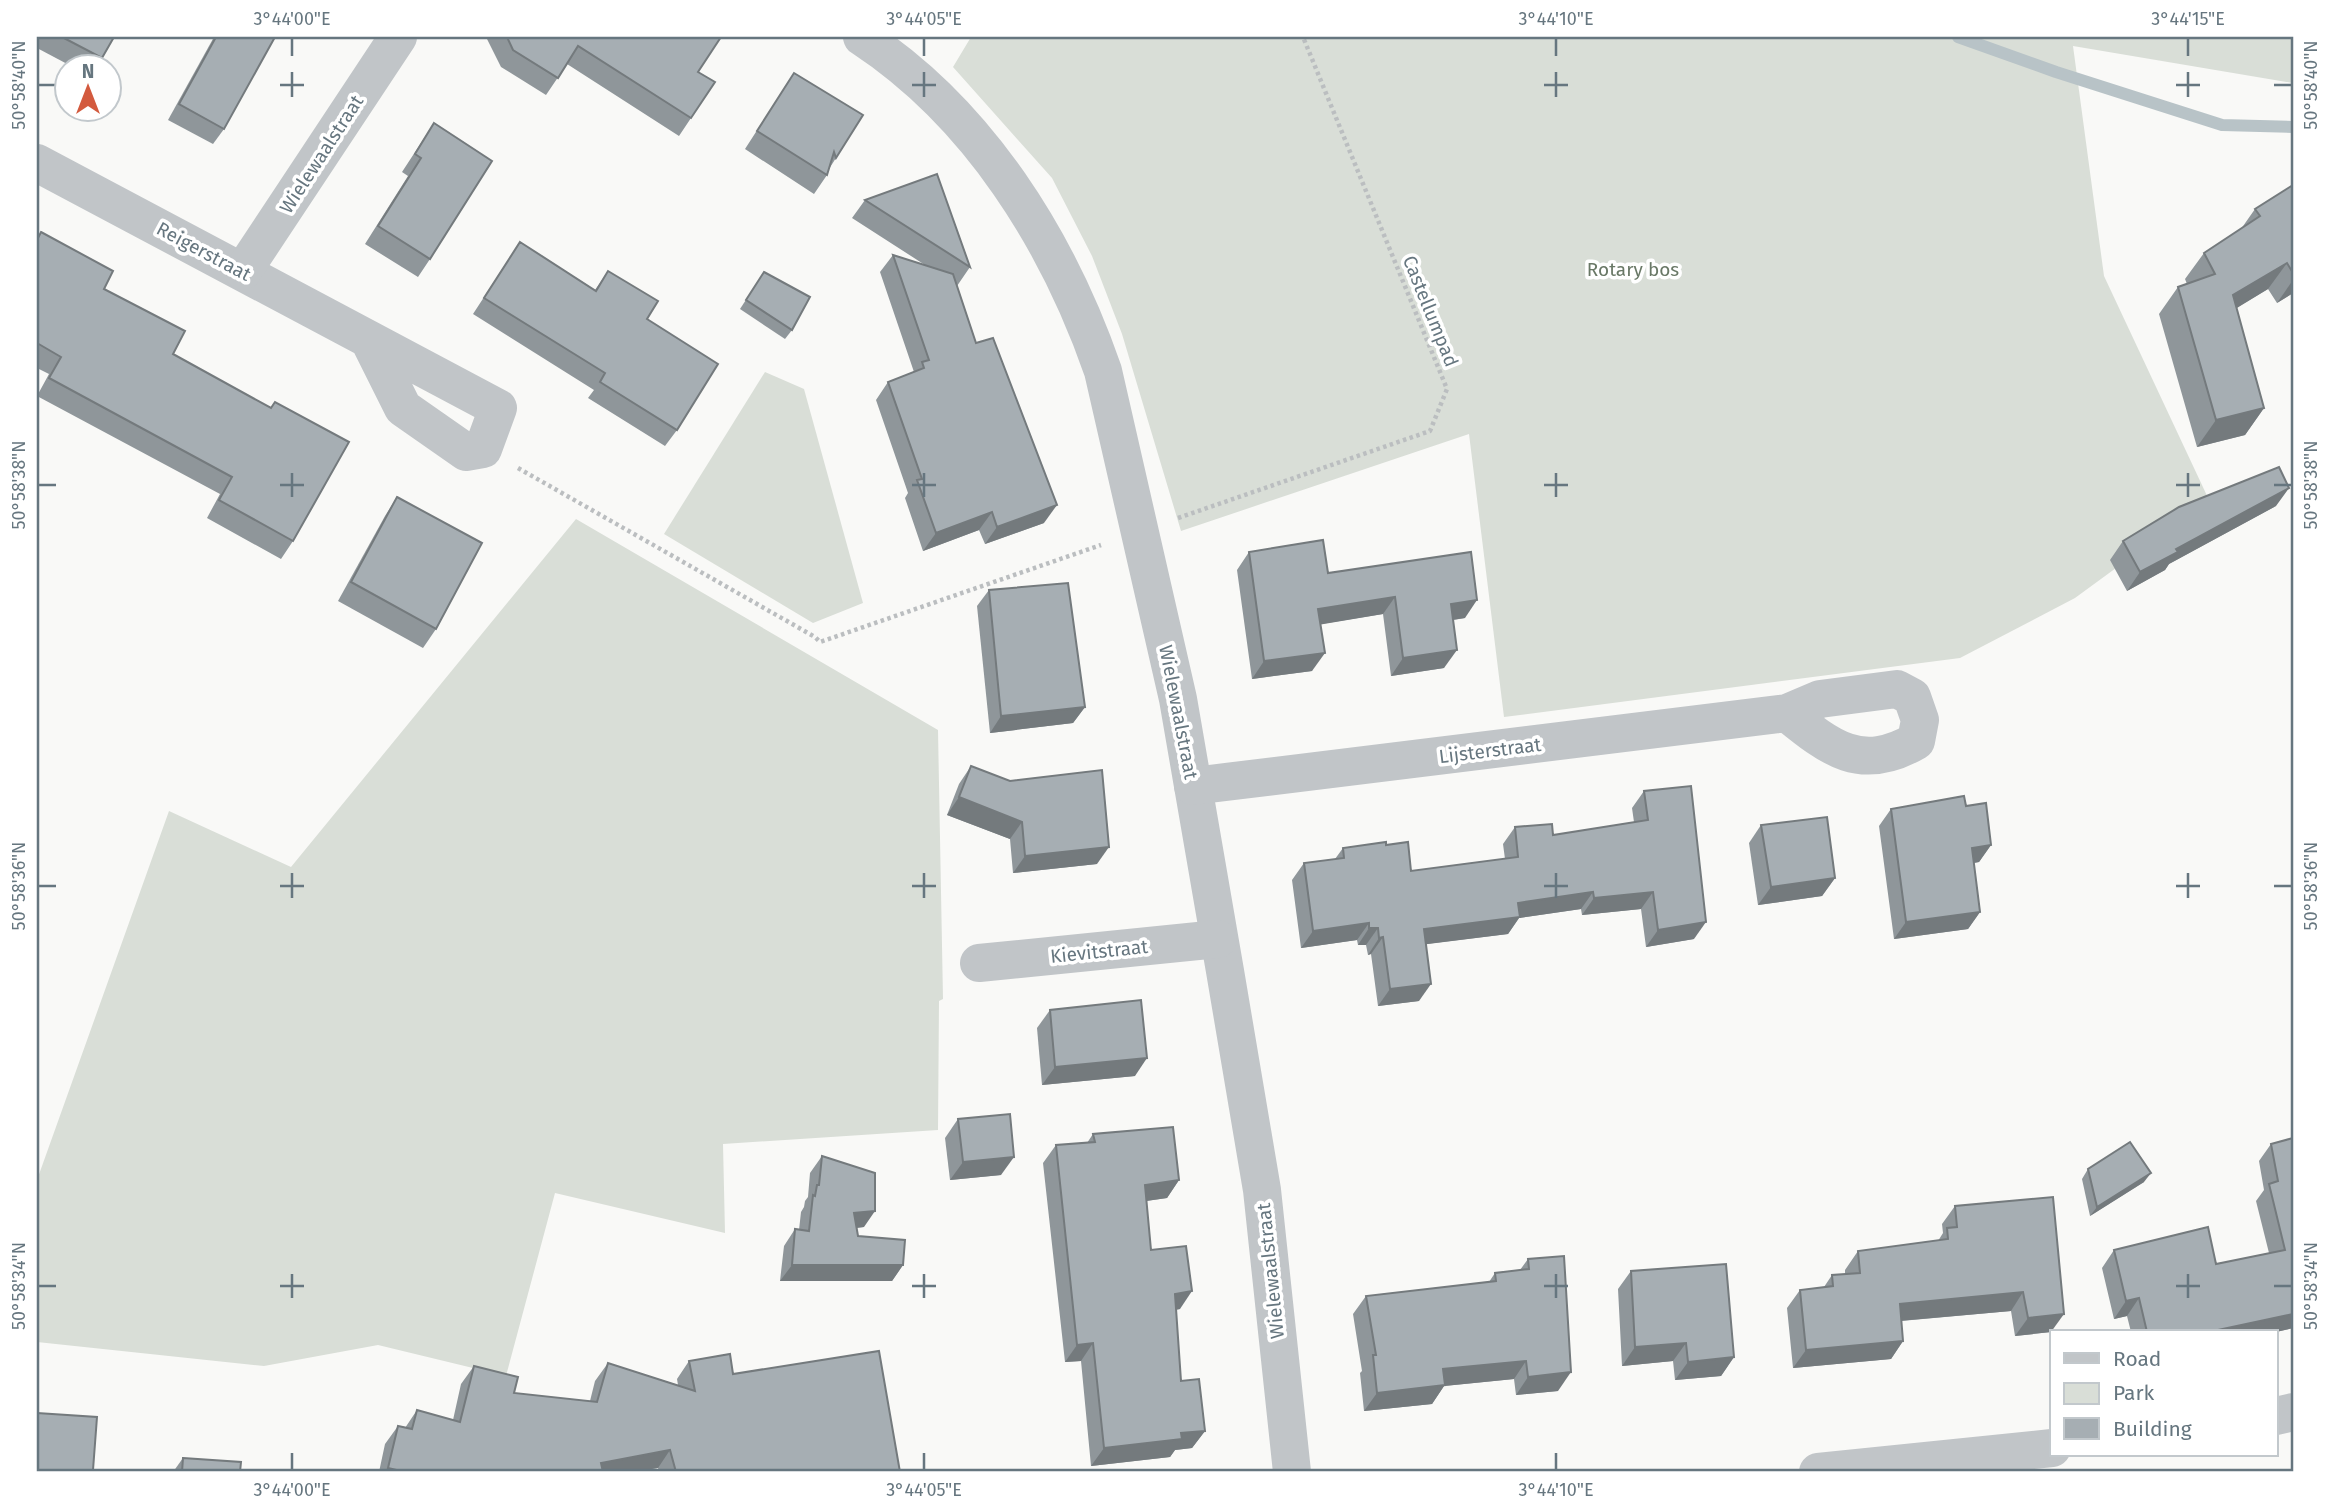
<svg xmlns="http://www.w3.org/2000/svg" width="2330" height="1509" viewBox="0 0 2330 1509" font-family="'Fira Sans',sans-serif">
	<rect width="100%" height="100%" fill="#f9f9f7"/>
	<g fill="#d9ded7">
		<path d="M 971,37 L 2293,37 L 2293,83 L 2073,46 L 2104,276 L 2209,500 L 2075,598 L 1960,658 L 1504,717 L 1469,434 L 1181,531 L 1122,334 L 1092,256 L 1052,178 L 953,67 Z"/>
		<path d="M 765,372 L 804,389 L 863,603 L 813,623 L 664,534 Z"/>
		<path d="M 576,519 L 938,730 L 943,999 L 939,1001 L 938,1130 L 723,1144 L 725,1233 L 555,1193 L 506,1376 L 378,1345 L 264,1366 L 37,1342 L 37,1180 L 169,811 L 291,867 Z"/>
	</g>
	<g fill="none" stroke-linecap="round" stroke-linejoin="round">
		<path stroke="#b8c3c7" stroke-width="12" d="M 1958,37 L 2056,72 L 2222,125 L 2293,127"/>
		<g stroke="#bbbec0" stroke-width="4.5" stroke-dasharray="3.5 3.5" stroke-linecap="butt">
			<path d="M 518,468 L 815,637 L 820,642 L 1101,545"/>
			<path d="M 1178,518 L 1430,431 L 1447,389 L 1303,37"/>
		</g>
		<g stroke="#c1c5c8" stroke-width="38">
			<path d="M 862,37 C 979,114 1058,241 1103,371 L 1178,699 L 1225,971 L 1262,1190 L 1292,1472"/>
			<path d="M 37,163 L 498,408 L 483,449 L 466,452 L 403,408 L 370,342"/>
			<path d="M 243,271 L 398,37"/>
			<path d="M 1193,786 L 1787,713 C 1830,748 1861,773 1916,741 L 1920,720 L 1912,697 L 1897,689 L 1820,699 L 1787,713"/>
			<path d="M 979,963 L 1218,939"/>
			<path d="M 2276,1416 L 2293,1412"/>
			<path d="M 1818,1472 L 2052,1448"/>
		</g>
	</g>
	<g fill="#8f969a">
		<path d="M 37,37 L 114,37 L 97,66 L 71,66 L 37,48 Z"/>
		<path d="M 214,37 L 275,37 L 224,129 L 213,144 L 168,120 Z"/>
		<path d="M 486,37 L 721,37 L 698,72 L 691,118 L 679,136 L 567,64 L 546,95 L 501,67 Z"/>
		<path d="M 794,73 L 863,115 L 829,169 L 827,175 L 814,194 L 745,149 Z"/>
		<path d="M 434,123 L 430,259 L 418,277 L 365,244 L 408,176 L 402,172 Z"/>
		<path d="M 2293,185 L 2293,293 L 2277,303 L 2268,289 L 2236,308 L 2264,408 L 2245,435 L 2197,447 L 2159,314 L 2178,287 L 2187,284 L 2185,279 L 2204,253 L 2241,229 L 2255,209 Z"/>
		<path d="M 865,200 L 970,267 L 957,286 L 976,343 L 1044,523 L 985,544 L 979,530 L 923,551 L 905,498 L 908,493 L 876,400 L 888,382 L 914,372 L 880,272 L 893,255 L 925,265 L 852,218 Z"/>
		<path d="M 41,232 L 104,289 L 173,354 L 271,408 L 275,402 L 293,541 L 281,559 L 207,518 L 220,494 L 37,396 L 49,374 L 37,368 L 37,238 Z"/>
		<path d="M 520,242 L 595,290 L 608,271 L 647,319 L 677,430 L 665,446 L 588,398 L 594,390 L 473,314 Z"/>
		<path d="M 764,272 L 792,330 L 785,339 L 740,309 Z"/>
		<path d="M 397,497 L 436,629 L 423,648 L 338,601 L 385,516 Z"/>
		<path d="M 2276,506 L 2169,564 L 2165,570 L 2127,591 L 2110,560 L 2123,541 Z"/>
		<path d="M 1249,552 L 1328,573 L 1465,618 L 1453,620 L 1444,668 L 1391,676 L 1383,614 L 1321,624 L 1312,671 L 1252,679 L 1237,570 Z"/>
		<path d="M 989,590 L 1085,707 L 1073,723 L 990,733 L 977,606 Z"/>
		<path d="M 971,766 L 1097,864 L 1013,873 L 1010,839 L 947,815 L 959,784 Z"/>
		<path d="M 1644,791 L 1694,939 L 1646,947 L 1641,909 L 1582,915 L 1581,909 L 1519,918 L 1508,934 L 1426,944 L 1419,1001 L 1378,1006 L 1371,954 L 1368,955 L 1366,945 L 1358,945 L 1357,940 L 1301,948 L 1292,880 L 1304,863 L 1335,859 L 1343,848 L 1386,845 L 1411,871 L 1505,859 L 1503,844 L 1515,827 L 1553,835 L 1634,822 L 1632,808 Z"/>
		<path d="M 1966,806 L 1991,845 L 1979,862 L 1974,863 L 1980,912 L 1968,929 L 1894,939 L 1879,826 L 1891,809 Z"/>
		<path d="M 1761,825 L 1835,878 L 1822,896 L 1758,905 L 1749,843 Z"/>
		<path d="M 1050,1010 L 1135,1076 L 1042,1085 L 1037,1028 Z"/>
		<path d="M 958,1119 L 1001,1175 L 950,1180 L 945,1138 Z"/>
		<path d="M 1093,1134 L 1179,1180 L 1167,1198 L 1146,1201 L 1151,1250 L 1180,1309 L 1176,1310 L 1181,1381 L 1205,1431 L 1192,1448 L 1175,1450 L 1170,1457 L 1091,1466 L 1081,1361 L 1065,1362 L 1043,1163 L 1056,1145 L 1087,1143 Z"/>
		<path d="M 2293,1138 L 2293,1328 L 2276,1332 L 2131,1332 L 2127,1316 L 2114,1319 L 2102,1268 L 2114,1250 L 2216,1264 L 2269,1253 L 2256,1201 L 2264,1190 L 2259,1161 L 2271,1144 Z"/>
		<path d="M 822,1156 L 864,1227 L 857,1228 L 858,1236 L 903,1265 L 892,1281 L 780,1281 L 784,1246 L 795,1229 L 799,1230 L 801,1212 L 804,1207 L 805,1201 L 808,1197 L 810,1173 Z"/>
		<path d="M 2088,1169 L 2144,1182 L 2090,1216 L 2082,1179 Z"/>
		<path d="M 2053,1197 L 2051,1332 L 2015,1336 L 2011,1311 L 1901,1321 L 1903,1341 L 1891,1359 L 1793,1368 L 1787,1308 L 1800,1290 L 1824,1287 L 1832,1275 L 1845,1274 L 1845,1270 L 1858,1251 L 1938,1241 L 1943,1233 L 1942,1224 L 1955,1206 Z"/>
		<path d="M 1528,1259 L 1558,1391 L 1516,1395 L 1514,1379 L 1444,1386 L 1432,1404 L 1364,1411 L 1360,1373 L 1362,1371 L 1353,1314 L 1366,1296 L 1489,1282 L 1495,1273 L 1520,1270 Z"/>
		<path d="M 1631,1271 L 1734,1357 L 1721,1376 L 1675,1380 L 1673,1361 L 1622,1366 L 1618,1289 Z"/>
		<path d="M 689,1361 L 733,1374 L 900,1472 L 659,1472 L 658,1468 L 633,1472 L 379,1472 L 385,1444 L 398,1426 L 405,1428 L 417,1410 L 453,1420 L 461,1384 L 474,1366 L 514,1393 L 590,1401 L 595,1381 L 608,1363 L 678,1385 L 677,1379 Z"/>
		<path d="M 183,1458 L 240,1472 L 173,1472 Z"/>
	</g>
	<g fill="#747a7d">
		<path d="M 2287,263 L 2268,289 L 2214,322 L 2233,295 Z"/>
		<path d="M 2293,280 L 2293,293 L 2277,303 Z"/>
		<path d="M 2264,408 L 2245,435 L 2197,447 L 2216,420 Z"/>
		<path d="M 2289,488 L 2276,506 L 2169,564 L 2165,570 L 2127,591 L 2140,572 L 2176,549 Z"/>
		<path d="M 1057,505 L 1044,523 L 985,544 L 997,527 Z"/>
		<path d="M 992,512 L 979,530 L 923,551 L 936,533 Z"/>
		<path d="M 1395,597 L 1383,614 L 1306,627 L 1318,609 Z"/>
		<path d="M 1477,600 L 1465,618 L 1438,622 L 1451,604 Z"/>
		<path d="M 1457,650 L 1444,668 L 1391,676 L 1403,658 Z"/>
		<path d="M 1325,653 L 1312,671 L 1252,679 L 1264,661 Z"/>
		<path d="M 1085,707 L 1073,723 L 990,733 L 1001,716 Z"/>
		<path d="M 959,797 L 1022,822 L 1010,839 L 947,815 Z"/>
		<path d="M 1991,845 L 1979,862 L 1960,865 L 1972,848 Z"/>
		<path d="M 1109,847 L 1097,864 L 1013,873 L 1025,856 Z"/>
		<path d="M 1835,878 L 1822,896 L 1758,905 L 1771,887 Z"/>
		<path d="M 1593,892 L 1581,909 L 1519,918 L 1508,934 L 1412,946 L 1424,929 L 1518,903 Z"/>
		<path d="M 1653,892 L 1641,909 L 1582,915 L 1594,898 Z"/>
		<path d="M 1980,912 L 1968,929 L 1894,939 L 1906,922 Z"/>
		<path d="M 1706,922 L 1694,939 L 1646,947 L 1658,930 Z"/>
		<path d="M 1369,923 L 1357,940 L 1301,948 L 1313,931 Z"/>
		<path d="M 1369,928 L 1378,928 L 1366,945 L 1358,945 Z"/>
		<path d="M 1383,937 L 1371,954 L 1368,955 L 1379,938 Z"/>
		<path d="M 1431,984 L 1419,1001 L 1378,1006 L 1390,989 Z"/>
		<path d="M 1147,1058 L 1135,1076 L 1042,1085 L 1055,1067 Z"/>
		<path d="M 1014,1157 L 1001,1175 L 950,1180 L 963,1162 Z"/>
		<path d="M 2151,1173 L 2144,1182 L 2090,1216 L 2097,1207 Z"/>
		<path d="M 1179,1180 L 1167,1198 L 1132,1203 L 1145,1185 Z"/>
		<path d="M 875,1211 L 864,1227 L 842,1229 L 854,1213 Z"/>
		<path d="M 792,1265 L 903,1265 L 892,1281 L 780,1281 Z"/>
		<path d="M 1192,1291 L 1180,1309 L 1162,1311 L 1175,1294 Z"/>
		<path d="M 2023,1292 L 2011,1311 L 1887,1322 L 1900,1304 Z"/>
		<path d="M 2139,1298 L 2127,1316 L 2114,1319 L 2126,1301 Z"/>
		<path d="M 2064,1314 L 2051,1332 L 2015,1336 L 2028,1318 Z"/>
		<path d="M 2293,1314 L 2293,1328 L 2276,1332 L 2212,1332 L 2213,1331 Z"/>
		<path d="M 1903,1341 L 1891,1359 L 1793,1368 L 1806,1350 Z"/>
		<path d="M 1093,1343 L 1081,1361 L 1065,1362 L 1077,1345 Z"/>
		<path d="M 1686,1343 L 1673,1361 L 1622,1366 L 1635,1347 Z"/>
		<path d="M 1734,1357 L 1721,1376 L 1675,1380 L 1688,1362 Z"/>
		<path d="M 1526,1361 L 1514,1379 L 1444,1386 L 1432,1404 L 1364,1411 L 1377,1393 L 1443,1369 Z"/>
		<path d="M 1571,1372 L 1558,1391 L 1516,1395 L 1528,1377 Z"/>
		<path d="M 1205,1431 L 1192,1448 L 1175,1450 L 1170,1457 L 1091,1466 L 1104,1448 L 1181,1433 Z"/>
		<path d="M 670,1450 L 658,1468 L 633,1472 L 594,1472 L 601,1463 Z"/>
		<path d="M 388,1468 L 405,1472 L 385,1472 Z"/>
	</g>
	<g fill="#a6aeb3" stroke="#747a7d" stroke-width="2">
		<path d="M 62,37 L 114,37 L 102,58 Z"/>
		<path d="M 216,37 L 275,37 L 224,129 L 179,104 Z"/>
		<path d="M 507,37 L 721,37 L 698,72 L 715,82 L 691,118 L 578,46 L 558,78 L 513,50 Z"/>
		<path d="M 794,73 L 863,115 L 836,158 L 834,152 L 827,175 L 757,131 Z"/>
		<path d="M 434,123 L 492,161 L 430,259 L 378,226 L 421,158 L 415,154 Z"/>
		<path d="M 937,174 L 970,267 L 865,200 Z"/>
		<path d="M 2293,185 L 2293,273 L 2287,263 L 2233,295 L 2264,408 L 2216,420 L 2178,287 L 2215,274 L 2204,253 L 2260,216 L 2255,209 Z"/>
		<path d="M 41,232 L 113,271 L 104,289 L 185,331 L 173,354 L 271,408 L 275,402 L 349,442 L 293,541 L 219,500 L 232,477 L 49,378 L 61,357 L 37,343 L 37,240 Z"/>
		<path d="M 520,242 L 596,291 L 608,271 L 658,301 L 647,319 L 718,364 L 677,430 L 600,382 L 605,373 L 484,298 Z"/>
		<path d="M 893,255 L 953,274 L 976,343 L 993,338 L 1057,505 L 997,527 L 992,512 L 936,533 L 917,480 L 922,479 L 888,382 L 924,368 L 922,362 L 929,360 Z"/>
		<path d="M 764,272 L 810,297 L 792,330 L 746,300 Z"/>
		<path d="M 2279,467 L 2289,488 L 2176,549 L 2178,552 L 2140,572 L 2123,541 L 2179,507 Z"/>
		<path d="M 397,497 L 482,543 L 436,629 L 351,582 Z"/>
		<path d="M 1323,540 L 1328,573 L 1471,552 L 1477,600 L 1451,604 L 1457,650 L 1403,658 L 1395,597 L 1318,609 L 1325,653 L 1264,661 L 1249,552 Z"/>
		<path d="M 1068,583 L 1085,707 L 1001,716 L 989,590 Z"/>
		<path d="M 971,766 L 1010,781 L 1102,770 L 1109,847 L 1025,856 L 1022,822 L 959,797 Z"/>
		<path d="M 1691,786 L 1706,922 L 1658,930 L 1653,892 L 1594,898 L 1593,892 L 1518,903 L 1520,917 L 1424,929 L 1431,984 L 1390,989 L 1383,937 L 1379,938 L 1378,928 L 1369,928 L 1369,923 L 1313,931 L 1304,863 L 1344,858 L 1343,848 L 1386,842 L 1386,845 L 1408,842 L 1411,871 L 1518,857 L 1515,827 L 1552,824 L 1553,835 L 1648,820 L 1644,791 Z"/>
		<path d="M 1964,796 L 1966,806 L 1986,803 L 1991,845 L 1972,848 L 1980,912 L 1906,922 L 1891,809 Z"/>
		<path d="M 1827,817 L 1835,878 L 1771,887 L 1761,825 Z"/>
		<path d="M 1141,1000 L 1147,1058 L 1055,1067 L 1050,1010 Z"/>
		<path d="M 1010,1114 L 1014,1157 L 963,1162 L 958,1119 Z"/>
		<path d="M 1173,1127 L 1179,1180 L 1145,1185 L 1151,1250 L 1186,1246 L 1192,1291 L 1175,1294 L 1181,1381 L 1199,1379 L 1205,1431 L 1181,1433 L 1182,1439 L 1104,1448 L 1093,1343 L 1077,1345 L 1056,1145 L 1095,1142 L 1093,1134 Z"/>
		<path d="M 2293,1138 L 2293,1314 L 2213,1331 L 2213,1332 L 2147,1332 L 2139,1298 L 2126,1301 L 2114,1250 L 2208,1227 L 2216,1264 L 2285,1250 L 2269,1184 L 2278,1181 L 2271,1144 Z"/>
		<path d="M 2130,1142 L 2151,1173 L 2097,1207 L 2088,1169 Z"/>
		<path d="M 822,1156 L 875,1173 L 875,1211 L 854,1213 L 858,1236 L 905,1240 L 903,1265 L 792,1265 L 795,1229 L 809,1231 L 813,1195 L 815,1196 L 817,1185 L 819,1185 Z"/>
		<path d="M 2053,1197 L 2064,1314 L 2028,1318 L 2023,1292 L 1900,1304 L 1903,1341 L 1806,1350 L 1800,1290 L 1833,1286 L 1832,1275 L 1860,1273 L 1858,1251 L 1948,1239 L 1947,1228 L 1957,1227 L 1955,1206 Z"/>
		<path d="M 1564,1256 L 1571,1372 L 1528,1377 L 1526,1361 L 1443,1369 L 1445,1385 L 1377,1393 L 1373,1355 L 1376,1355 L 1366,1296 L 1496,1281 L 1495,1273 L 1529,1269 L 1528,1259 Z"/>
		<path d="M 1726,1264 L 1734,1357 L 1688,1362 L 1686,1343 L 1635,1347 L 1631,1271 Z"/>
		<path d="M 879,1351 L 900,1472 L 676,1472 L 670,1450 L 601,1463 L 603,1472 L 405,1472 L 388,1468 L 398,1426 L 412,1429 L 417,1410 L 460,1422 L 474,1366 L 518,1377 L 514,1393 L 597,1402 L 608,1363 L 695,1391 L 689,1361 L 730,1354 L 733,1374 Z"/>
		<path d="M 37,1413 L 97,1417 L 93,1470 L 126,1472 L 37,1472 Z"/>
		<path d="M 183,1458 L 241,1462 L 240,1472 L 182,1472 Z"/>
	</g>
	<path fill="none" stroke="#66767f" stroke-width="2.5" d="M 292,38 L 292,56M 924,38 L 924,56M 1556,38 L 1556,56M 2188,38 L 2188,56M 292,72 L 292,97M 924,72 L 924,97M 1556,72 L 1556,97M 2188,72 L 2188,97M 38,85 L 56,85M 280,85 L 304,85M 912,85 L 936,85M 1544,85 L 1568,85M 2176,85 L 2200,85M 2274,85 L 2292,85M 292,473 L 292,497M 924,473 L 924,497M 1556,473 L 1556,497M 2188,473 L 2188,497M 38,485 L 56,485M 280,485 L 304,485M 912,485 L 936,485M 1544,485 L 1568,485M 2176,485 L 2200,485M 2274,485 L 2292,485M 292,873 L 292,898M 924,873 L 924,898M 1556,873 L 1556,898M 2188,873 L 2188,898M 38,886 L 56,886M 280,886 L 304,886M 912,886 L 936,886M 1544,886 L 1568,886M 2176,886 L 2200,886M 2274,886 L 2292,886M 292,1274 L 292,1298M 924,1274 L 924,1298M 1556,1274 L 1556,1298M 2188,1274 L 2188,1298M 38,1286 L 56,1286M 280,1286 L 304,1286M 912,1286 L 936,1286M 1544,1286 L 1568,1286M 2176,1286 L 2200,1286M 2274,1286 L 2292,1286M 292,1453 L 292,1470M 924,1453 L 924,1470M 1556,1453 L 1556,1470"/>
	<g text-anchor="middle" stroke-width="7" stroke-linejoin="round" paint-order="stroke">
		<g font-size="19" fill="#66767f" stroke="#fff">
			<text transform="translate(321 154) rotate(-57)" y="7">Wielewaalstraat</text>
			<text transform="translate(204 251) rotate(28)" y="7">Reigerstraat</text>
			<text transform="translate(1431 311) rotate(68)" y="7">Castellumpad</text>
			<text transform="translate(1179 712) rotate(79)" y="7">Wielewaalstraat</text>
			<text transform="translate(1490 750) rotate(-7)" y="7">Lijsterstraat</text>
			<text transform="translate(1099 951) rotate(-6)" y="7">Kievitstraat</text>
			<text transform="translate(1270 1271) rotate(-96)" y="7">Wielewaalstraat</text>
		</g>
		<g font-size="19" fill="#697866" stroke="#fff">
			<text x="1633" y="276">Rotary bos</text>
		</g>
	</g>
	<rect width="2330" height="1509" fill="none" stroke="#ffffff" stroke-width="77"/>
	<rect x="2050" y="1330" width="228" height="126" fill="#ffffff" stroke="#c2c8cc" stroke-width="2"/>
	<rect x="2064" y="1353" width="35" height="10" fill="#c1c5c8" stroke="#c2c8cc" stroke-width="2"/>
	<text x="2113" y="1366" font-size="21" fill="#66767f">Road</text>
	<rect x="2064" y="1383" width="35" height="21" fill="#d9ded7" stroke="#c2c8cc" stroke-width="2"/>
	<text x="2113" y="1400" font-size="21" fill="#66767f">Park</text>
	<rect x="2064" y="1418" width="35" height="21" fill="#a6aeb3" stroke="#c2c8cc" stroke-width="2"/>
	<text x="2113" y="1436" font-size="21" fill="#66767f">Building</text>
	<g transform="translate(88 88)"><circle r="33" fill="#ffffff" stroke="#c2c8cc" stroke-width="2"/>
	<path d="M0-5L12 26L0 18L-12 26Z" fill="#d35a3e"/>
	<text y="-10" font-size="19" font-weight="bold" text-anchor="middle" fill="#66767f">N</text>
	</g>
	<rect x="38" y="38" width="2254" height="1432" fill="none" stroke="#66767f" stroke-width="2.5"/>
	<g font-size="18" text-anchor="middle" fill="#66767f">
		<text x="292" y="25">3°44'00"E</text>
		<text x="924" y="25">3°44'05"E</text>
		<text x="1556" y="25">3°44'10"E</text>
		<text x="2188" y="25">3°44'15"E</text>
		<text transform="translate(19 85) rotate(-90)" y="6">50°58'40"N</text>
		<text transform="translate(2311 85) rotate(-90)" y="6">50°58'40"N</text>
		<text transform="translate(19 485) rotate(-90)" y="6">50°58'38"N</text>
		<text transform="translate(2311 485) rotate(-90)" y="6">50°58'38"N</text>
		<text transform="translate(19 886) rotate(-90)" y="6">50°58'36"N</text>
		<text transform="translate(2311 886) rotate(-90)" y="6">50°58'36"N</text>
		<text transform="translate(19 1286) rotate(-90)" y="6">50°58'34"N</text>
		<text transform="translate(2311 1286) rotate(-90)" y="6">50°58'34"N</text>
		<text x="292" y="1496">3°44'00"E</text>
		<text x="924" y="1496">3°44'05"E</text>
		<text x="1556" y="1496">3°44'10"E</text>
	</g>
</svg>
